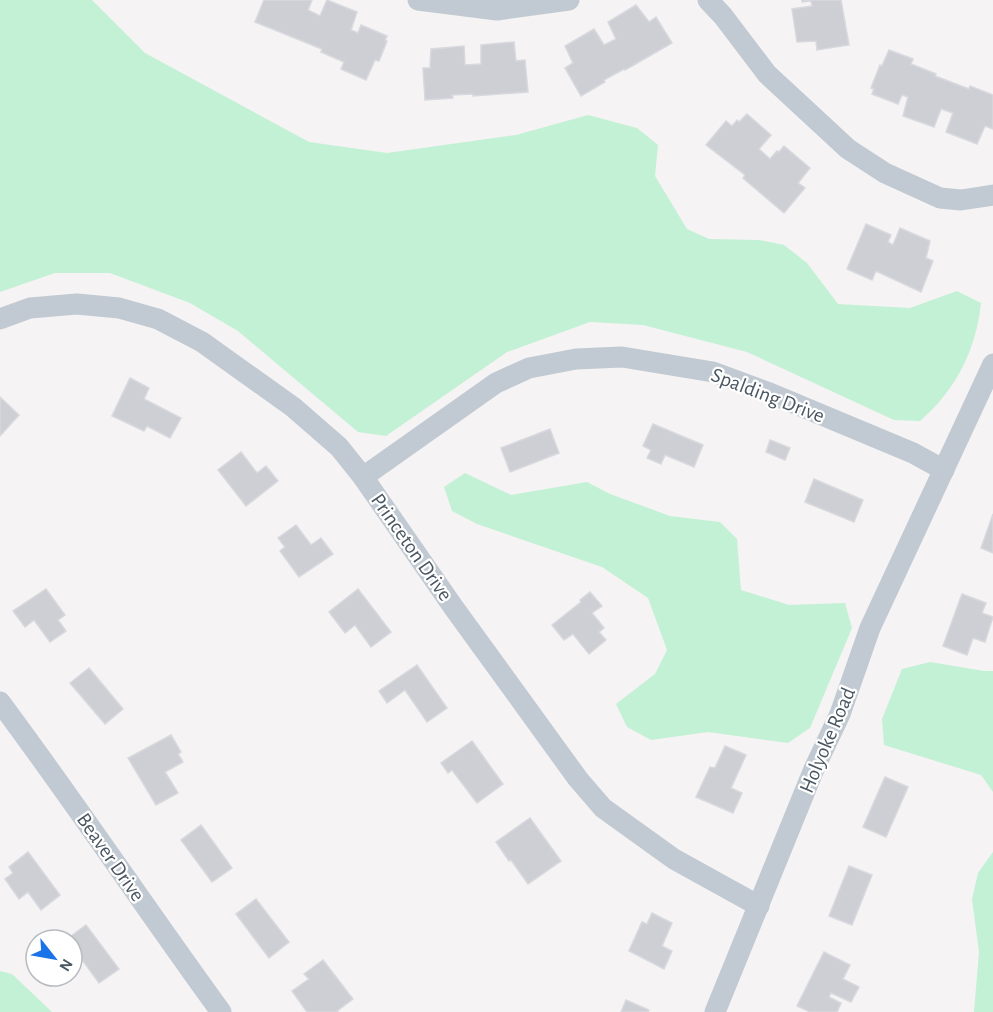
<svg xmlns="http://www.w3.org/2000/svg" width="993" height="1012" viewBox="0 0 993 1012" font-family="'Alegreya Sans',sans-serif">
	<rect width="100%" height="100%" fill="#f5f3f3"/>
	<g fill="#c3f1d5">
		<path d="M 0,0 L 92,0 L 145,53 L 309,142 L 387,153 L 516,135 L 588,115 L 637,128 L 658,145 L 655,176 L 687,229 L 709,239 L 759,240 L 784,245 L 807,263 L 838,304 L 910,308 L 957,291 L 981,303 C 976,350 956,390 920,421 L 894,420 L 747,352 L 643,325 L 590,322 L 507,352 L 386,436 L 358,432 L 238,331 L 190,303 L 110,273 L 55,273 L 0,292 Z"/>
		<path d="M 465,473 L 511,495 L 587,482 L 610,494 L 670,516 L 720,522 L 737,539 L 741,590 L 789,605 L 845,603 L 852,628 L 810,728 L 788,743 L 708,732 L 651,740 L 627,727 L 616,704 L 655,674 L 667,650 L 648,598 L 602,567 L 477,524 L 452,511 L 444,487 Z"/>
		<path d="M 930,662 L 984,671 L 993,671 L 993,792 L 981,775 L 884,745 L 882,719 L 902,669 Z"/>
		<path d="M 993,852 L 993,1012 L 974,1012 L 979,952 L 972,899 L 978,873 Z"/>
		<path d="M 0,971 L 12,974 L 52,1012 L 0,1012 Z"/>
	</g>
	<g fill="#cdcfd5" stroke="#d7d9de" stroke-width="1.5">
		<path d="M 264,0 L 312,0 L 308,10 L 320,16 L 327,0 L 357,12 L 351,30 L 358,33 L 361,25 L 387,36 L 385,40 L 387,41 L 379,61 L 375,60 L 366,80 L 341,69 L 344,62 L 321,52 L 322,49 L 255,22 Z"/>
		<path d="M 802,0 L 841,0 L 849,45 L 817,50 L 816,41 L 797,42 L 792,9 L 812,6 L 811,1 L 802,2 Z"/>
		<path d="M 636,5 L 649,22 L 656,17 L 672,43 L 625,70 L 624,69 L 604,80 L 605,82 L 581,96 L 565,68 L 573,63 L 565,46 L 594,29 L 604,45 L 616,39 L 608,22 Z"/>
		<path d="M 514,42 L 516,61 L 525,60 L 528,92 L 473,96 L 473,94 L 452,95 L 453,98 L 425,100 L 423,68 L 430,68 L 431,49 L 464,46 L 465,65 L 481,64 L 481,45 Z"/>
		<path d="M 889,50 L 913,59 L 911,64 L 936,74 L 935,76 L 969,89 L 970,86 L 993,95 L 993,129 L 985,126 L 977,144 L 946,132 L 953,113 L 941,109 L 934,127 L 903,116 L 908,97 L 902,95 L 898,104 L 872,94 L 874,89 L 871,88 L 880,65 L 882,66 Z"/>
		<path d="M 747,114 L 771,135 L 759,149 L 770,159 L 777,151 L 779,152 L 784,146 L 810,168 L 798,183 L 805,188 L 784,213 L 743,178 L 745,175 L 706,145 L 726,121 L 732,126 L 737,120 L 739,122 Z"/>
		<path d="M 866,224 L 891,235 L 888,242 L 893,245 L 900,228 L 930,241 L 926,258 L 933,261 L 921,292 L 876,271 L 872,280 L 847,269 Z"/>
		<path d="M 130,378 L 149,388 L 144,399 L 181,418 L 170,438 L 147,426 L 144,431 L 112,416 Z"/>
		<path d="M 0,397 L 19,415 L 0,436 Z"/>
		<path d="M 653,424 L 703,445 L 694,467 L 665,455 L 661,464 L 647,458 L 651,450 L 643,446 Z"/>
		<path d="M 550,429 L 559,453 L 510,472 L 501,448 Z"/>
		<path d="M 770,440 L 790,448 L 785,460 L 766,452 Z"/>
		<path d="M 241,452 L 257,473 L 266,466 L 278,481 L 246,506 L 218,470 Z"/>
		<path d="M 814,479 L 863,500 L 854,522 L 805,502 Z"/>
		<path d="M 993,514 L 993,553 L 981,548 Z"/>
		<path d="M 296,525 L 311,545 L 321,538 L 333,554 L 299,577 L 280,551 L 285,547 L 278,538 Z"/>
		<path d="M 46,589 L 65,615 L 58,620 L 66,631 L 50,642 L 34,620 L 25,627 L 13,611 Z"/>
		<path d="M 358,589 L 391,632 L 371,647 L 355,625 L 345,633 L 329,612 Z"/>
		<path d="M 590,592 L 602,606 L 592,613 L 604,628 L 599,632 L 606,640 L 589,654 L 573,634 L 564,640 L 552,625 L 581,602 L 580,600 Z"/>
		<path d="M 962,594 L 986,603 L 982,613 L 993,617 L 985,642 L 973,638 L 967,655 L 943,646 Z"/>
		<path d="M 417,665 L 447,708 L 427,722 L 405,690 L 387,703 L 379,691 Z"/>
		<path d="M 89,668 L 123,709 L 105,724 L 70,683 Z"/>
		<path d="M 171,735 L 181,752 L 178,754 L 183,762 L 165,772 L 178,793 L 156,805 L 128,758 Z"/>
		<path d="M 472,741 L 503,784 L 477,803 L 452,770 L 448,773 L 441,763 Z"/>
		<path d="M 725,746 L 746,755 L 731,788 L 742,793 L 733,813 L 696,797 L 710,767 L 715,768 Z"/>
		<path d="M 885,777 L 908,787 L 886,837 L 863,827 Z"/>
		<path d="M 530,818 L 561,861 L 528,884 L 511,860 L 509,861 L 496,842 Z"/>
		<path d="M 201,825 L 232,868 L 212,882 L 181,840 Z"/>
		<path d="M 28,852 L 60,895 L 41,910 L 28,892 L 19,899 L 5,879 L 13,873 L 9,867 Z"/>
		<path d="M 849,866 L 872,875 L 852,925 L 829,916 Z"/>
		<path d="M 256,899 L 289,942 L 269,958 L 236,914 Z"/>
		<path d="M 652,913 L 672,923 L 662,946 L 672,951 L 664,969 L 629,951 L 642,922 L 647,924 Z"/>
		<path d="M 86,925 L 119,969 L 99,983 L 72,946 L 72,940 L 67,939 Z"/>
		<path d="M 824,952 L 850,965 L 843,979 L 859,987 L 851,1002 L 831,993 L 829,997 L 841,1003 L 837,1012 L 810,1012 L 797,1006 Z"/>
		<path d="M 323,960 L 353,999 L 337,1011 L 338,1012 L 307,1012 L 292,991 L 309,979 L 304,974 Z"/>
		<path d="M 626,1000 L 649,1010 L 648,1012 L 621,1012 Z"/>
	</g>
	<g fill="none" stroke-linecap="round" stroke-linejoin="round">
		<g stroke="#c1cad2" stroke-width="21">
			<path d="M 418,0 L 497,10 L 569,0"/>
			<path d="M 708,0 L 723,16 L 767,74 L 848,149 L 885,173 L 940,198 L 961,200 L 993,195"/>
			<path d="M 0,319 L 30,308 L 77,304 L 119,308 L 158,319 L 202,342 L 293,407 L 339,447 L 363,477 L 454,608 L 578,779 L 603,808 L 674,859 L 759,906"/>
			<path d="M 363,477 L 496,383 L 529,368 L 576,359 L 622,357 L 713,372 L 767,392 L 913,453 L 944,470"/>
			<path d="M 0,702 C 76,804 146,909 221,1012"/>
			<path d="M 715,1012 L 814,769 L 840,714 L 870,628 L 993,364"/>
		</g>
	</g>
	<g text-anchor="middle" stroke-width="4.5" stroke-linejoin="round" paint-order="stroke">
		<g font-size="21" fill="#4a5661" stroke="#fff">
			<text transform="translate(768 395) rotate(21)" y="7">Spalding Drive</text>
			<text transform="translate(412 547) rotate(55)" y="7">Princeton Drive</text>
			<text transform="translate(827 740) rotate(-67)" y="7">Holyoke Road</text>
			<text transform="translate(111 857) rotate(55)" y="7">Beaver Drive</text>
		</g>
	</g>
	<g transform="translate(54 958) rotate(121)"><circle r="28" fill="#ffffff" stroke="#b7bbc0" stroke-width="1.5"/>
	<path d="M0-4.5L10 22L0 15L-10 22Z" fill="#1a73e8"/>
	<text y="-9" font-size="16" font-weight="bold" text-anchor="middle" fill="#4a5661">N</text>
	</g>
</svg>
